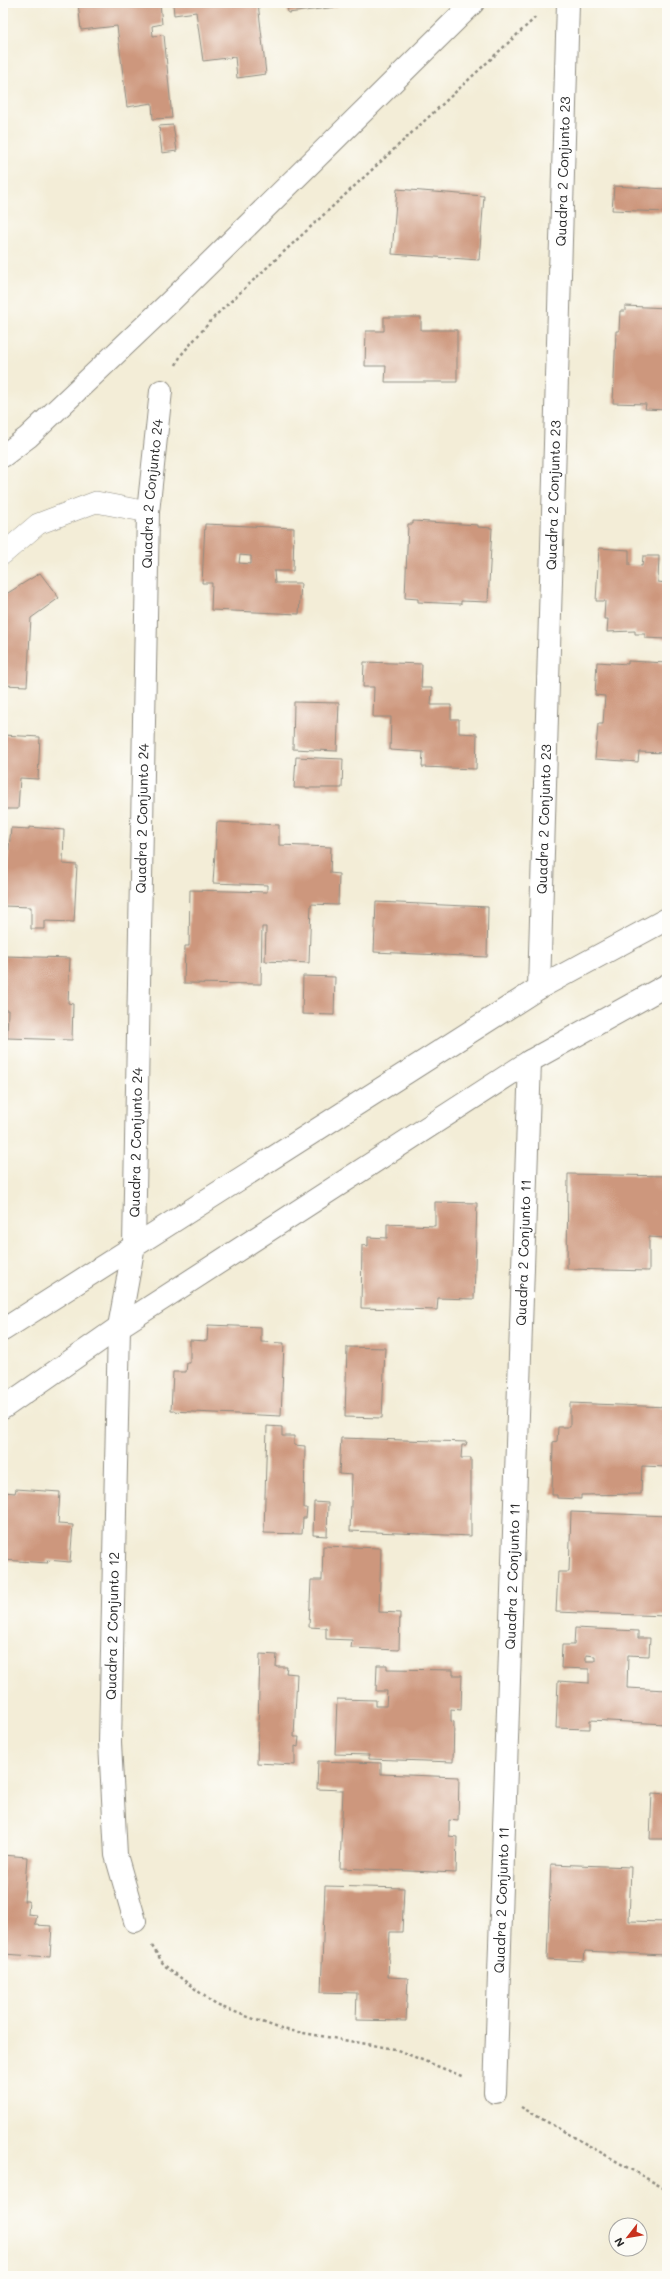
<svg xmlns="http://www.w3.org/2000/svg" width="670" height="2279" viewBox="0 0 670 2279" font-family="Mali,sans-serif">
	<rect width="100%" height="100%" fill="#fdfcf7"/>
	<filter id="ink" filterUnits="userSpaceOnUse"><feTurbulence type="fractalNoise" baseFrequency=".025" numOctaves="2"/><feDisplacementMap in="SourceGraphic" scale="8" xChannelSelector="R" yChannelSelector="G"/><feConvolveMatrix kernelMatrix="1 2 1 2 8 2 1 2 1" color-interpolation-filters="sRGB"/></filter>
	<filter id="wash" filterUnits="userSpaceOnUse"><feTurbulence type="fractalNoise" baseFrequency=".012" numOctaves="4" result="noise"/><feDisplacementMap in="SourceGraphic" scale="16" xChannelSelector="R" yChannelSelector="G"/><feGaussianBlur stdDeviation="0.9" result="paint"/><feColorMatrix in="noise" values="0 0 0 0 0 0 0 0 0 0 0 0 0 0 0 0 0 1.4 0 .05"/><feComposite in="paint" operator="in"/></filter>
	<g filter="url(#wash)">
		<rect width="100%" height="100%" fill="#f3edd7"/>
		<g id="blocks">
			<g fill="#cd977d" fill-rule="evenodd">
				<path d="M 78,3 L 160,3 L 162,24 L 152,26 L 153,36 L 164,35 L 172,118 L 153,119 L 152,103 L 127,107 L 117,26 L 81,30 Z"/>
				<path d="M 173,3 L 258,3 L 266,74 L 237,78 L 235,57 L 203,61 L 196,12 L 174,15 Z"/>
				<path d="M 287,3 L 337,3 L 337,7 L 288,13 Z"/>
				<path d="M 173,125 L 177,151 L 162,153 L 159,126 Z"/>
				<path d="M 614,186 L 667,189 L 667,212 L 612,210 Z"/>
				<path d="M 397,189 L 484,196 L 479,260 L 392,254 Z"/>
				<path d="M 625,306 L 667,308 L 667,410 L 645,409 L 646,404 L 613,403 L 616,331 L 619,331 L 620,311 L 625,311 Z"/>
				<path d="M 384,317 L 421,317 L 421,330 L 457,330 L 457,382 L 385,382 L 386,366 L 365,366 L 366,331 L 384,331 Z"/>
				<path d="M 413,521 L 478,525 L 478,527 L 492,528 L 488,602 L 461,601 L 461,604 L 418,602 L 418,599 L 405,598 L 408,524 L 413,524 Z"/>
				<path d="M 205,524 L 294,528 L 293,571 L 274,571 L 275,583 L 301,583 L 299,614 L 211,610 L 212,583 L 202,583 ZM 240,555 L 251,556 L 251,564 L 239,563 Z"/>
				<path d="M 599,548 L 629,550 L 629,565 L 642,566 L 643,556 L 659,556 L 658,582 L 667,583 L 666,639 L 645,638 L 645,634 L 635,634 L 635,631 L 607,632 L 608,619 L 604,619 L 605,601 L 596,601 Z"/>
				<path d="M 40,573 L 59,598 L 31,618 L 27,686 L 3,685 L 3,596 Z"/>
				<path d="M 628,661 L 667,663 L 667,753 L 639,752 L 638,762 L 595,759 L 598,724 L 603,724 L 605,696 L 595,695 L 597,662 L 628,664 Z"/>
				<path d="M 364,662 L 422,664 L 421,688 L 432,688 L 431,705 L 451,705 L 451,719 L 459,719 L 459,733 L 477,734 L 476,769 L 422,767 L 423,752 L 390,750 L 391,717 L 373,717 L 374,687 L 363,687 Z"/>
				<path d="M 294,702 L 339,703 L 337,751 L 293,749 Z"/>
				<path d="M 3,735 L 40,737 L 38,779 L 20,778 L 18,809 L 3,809 Z"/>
				<path d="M 296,757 L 343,759 L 342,788 L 294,788 Z"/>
				<path d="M 217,822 L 279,825 L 279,845 L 331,847 L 330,873 L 339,874 L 338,905 L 311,904 L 309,963 L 265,961 L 266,927 L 262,927 L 261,984 L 184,983 L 185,946 L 189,946 L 190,890 L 267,892 L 267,885 L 213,883 Z"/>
				<path d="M 29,827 L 64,830 L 63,864 L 77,865 L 74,922 L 45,921 L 45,929 L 31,929 L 31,907 L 3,906 L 3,868 L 7,868 L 11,828 L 29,829 Z"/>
				<path d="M 376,902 L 488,907 L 487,957 L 374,952 Z"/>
				<path d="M 5,956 L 70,958 L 68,1003 L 73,1004 L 72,1040 L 7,1038 L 8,1010 L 3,1010 Z"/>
				<path d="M 303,976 L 335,977 L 334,1015 L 302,1014 Z"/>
				<path d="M 568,1174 L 667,1176 L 667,1238 L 649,1237 L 649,1271 L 567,1269 Z"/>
				<path d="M 435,1202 L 477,1203 L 474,1299 L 438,1298 L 437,1310 L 361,1308 L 362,1245 L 368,1246 L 368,1237 L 387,1238 L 387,1224 L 435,1226 Z"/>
				<path d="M 208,1325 L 261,1327 L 261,1342 L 284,1343 L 281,1416 L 171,1411 L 173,1372 L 186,1372 L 187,1363 L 190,1363 L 190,1340 L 207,1341 Z"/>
				<path d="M 347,1347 L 385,1348 L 382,1418 L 345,1417 Z"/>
				<path d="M 570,1403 L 667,1407 L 667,1467 L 642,1466 L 641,1494 L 581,1495 L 581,1499 L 557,1498 L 557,1495 L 552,1495 L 553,1442 L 557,1441 L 558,1427 L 570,1427 Z"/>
				<path d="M 267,1426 L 282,1427 L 282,1436 L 294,1436 L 294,1445 L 305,1446 L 304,1508 L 307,1508 L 306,1518 L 303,1518 L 302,1534 L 264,1533 Z"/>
				<path d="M 341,1438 L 467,1442 L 466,1445 L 462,1445 L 461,1458 L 471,1458 L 471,1536 L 350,1531 L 352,1475 L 339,1474 Z"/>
				<path d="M 16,1489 L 60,1492 L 58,1524 L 73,1525 L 70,1562 L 47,1560 L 48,1563 L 3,1560 L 3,1492 L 15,1493 Z"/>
				<path d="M 314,1502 L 328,1503 L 327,1536 L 313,1535 Z"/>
				<path d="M 571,1512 L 667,1516 L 666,1616 L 556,1612 L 558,1572 L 569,1572 Z"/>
				<path d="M 323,1546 L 381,1548 L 379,1612 L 400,1613 L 399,1650 L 351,1648 L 352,1640 L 326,1639 L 326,1628 L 309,1627 L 311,1580 L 322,1580 Z"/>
				<path d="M 575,1628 L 638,1631 L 638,1638 L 650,1638 L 649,1656 L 628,1655 L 627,1688 L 667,1690 L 666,1724 L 590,1720 L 590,1729 L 556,1728 L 558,1681 L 589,1683 L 589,1669 L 561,1668 L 562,1645 L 574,1645 ZM 586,1655 L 595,1656 L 595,1661 L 586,1661 Z"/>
				<path d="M 260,1654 L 277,1655 L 276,1667 L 287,1667 L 286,1673 L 297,1674 L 294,1737 L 299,1737 L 298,1747 L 295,1746 L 295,1765 L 257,1763 Z"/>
				<path d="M 377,1665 L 387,1665 L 387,1669 L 453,1670 L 453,1675 L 462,1675 L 461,1710 L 451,1709 L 451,1721 L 454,1722 L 453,1762 L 369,1759 L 369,1755 L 335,1754 L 337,1699 L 376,1700 L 376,1706 L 386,1706 L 387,1691 L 376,1691 Z"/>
				<path d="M 318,1761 L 381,1763 L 381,1774 L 459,1777 L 458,1821 L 449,1820 L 449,1836 L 457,1837 L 456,1873 L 340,1868 L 343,1790 L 317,1789 Z"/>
				<path d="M 652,1793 L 667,1794 L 667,1839 L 650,1839 Z"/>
				<path d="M 3,1855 L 27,1857 L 24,1901 L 29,1901 L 28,1914 L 37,1915 L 35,1925 L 52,1926 L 50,1957 L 3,1954 Z"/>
				<path d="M 551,1864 L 631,1867 L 629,1921 L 667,1922 L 667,1951 L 664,1951 L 663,1955 L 585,1951 L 584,1961 L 547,1959 Z"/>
				<path d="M 325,1886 L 404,1888 L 402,1932 L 390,1932 L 388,1977 L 408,1978 L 406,2021 L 356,2020 L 357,1993 L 321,1992 Z"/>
			</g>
		</g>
	</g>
	<g filter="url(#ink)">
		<use href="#blocks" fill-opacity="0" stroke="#8f8c81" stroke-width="1"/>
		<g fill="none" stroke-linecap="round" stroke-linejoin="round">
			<g stroke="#8f8c81" stroke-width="22">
				<path id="lane" d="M 3,554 L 38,524 L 96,502 L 148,512"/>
			</g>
			<g stroke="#8f8c81" stroke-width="24">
				<g id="street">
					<path d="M 3,456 L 28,437 L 171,301 L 473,3"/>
					<path id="s1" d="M 539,988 L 568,3"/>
					<path d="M 3,1330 L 539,988 L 667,919"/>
					<path d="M 3,1408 L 119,1327 L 530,1061 L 667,985"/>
					<path id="s2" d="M 135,1921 L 116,1855 L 110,1743 L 119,1327 L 134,1245 L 148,512 L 161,391"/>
					<path id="s3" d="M 495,2092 L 530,1061"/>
				</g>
			</g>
			<g stroke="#8f8c81" stroke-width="2.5" stroke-dasharray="3 3" stroke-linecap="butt">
				<path d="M 176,365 L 181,355 L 215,316 L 536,17"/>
				<path d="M 152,1946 L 164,1965 L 216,2005 L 281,2029 L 395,2049 L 464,2077"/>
				<path d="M 521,2107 L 667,2190"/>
			</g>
			<use href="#lane" stroke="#fff" stroke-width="21"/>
			<use href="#street" stroke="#fff" stroke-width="22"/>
		</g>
	</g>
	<g text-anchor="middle" stroke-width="3.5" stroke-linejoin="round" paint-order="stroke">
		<g font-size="14" fill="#2b2b2b" stroke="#fdfcf7">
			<text dy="5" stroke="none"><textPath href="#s1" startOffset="817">Quadra 2 Conjunto 23</textPath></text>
			<text dy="5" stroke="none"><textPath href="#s2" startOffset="1432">Quadra 2 Conjunto 24</textPath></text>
			<text dy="5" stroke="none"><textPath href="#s1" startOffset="493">Quadra 2 Conjunto 23</textPath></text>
			<text dy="5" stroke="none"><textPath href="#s2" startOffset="1107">Quadra 2 Conjunto 24</textPath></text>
			<text dy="5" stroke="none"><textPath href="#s1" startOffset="169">Quadra 2 Conjunto 23</textPath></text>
			<text dy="5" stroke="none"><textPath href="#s2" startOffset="783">Quadra 2 Conjunto 24</textPath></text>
			<text dy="5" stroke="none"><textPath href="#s3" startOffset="840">Quadra 2 Conjunto 11</textPath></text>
			<text dy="5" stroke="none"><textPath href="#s3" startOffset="516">Quadra 2 Conjunto 11</textPath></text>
			<text dy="5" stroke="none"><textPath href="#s2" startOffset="298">Quadra 2 Conjunto 12</textPath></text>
			<text dy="5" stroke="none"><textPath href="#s3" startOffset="192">Quadra 2 Conjunto 11</textPath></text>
		</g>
	</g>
	<rect width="670" height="2279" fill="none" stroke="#fdfcf7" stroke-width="16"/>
	<g transform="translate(628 2237) rotate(239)"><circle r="19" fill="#fdfcf7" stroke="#a9a8a5"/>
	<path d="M0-3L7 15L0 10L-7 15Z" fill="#c8321e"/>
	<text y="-6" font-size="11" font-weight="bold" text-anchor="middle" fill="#2b2b2b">N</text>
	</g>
</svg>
